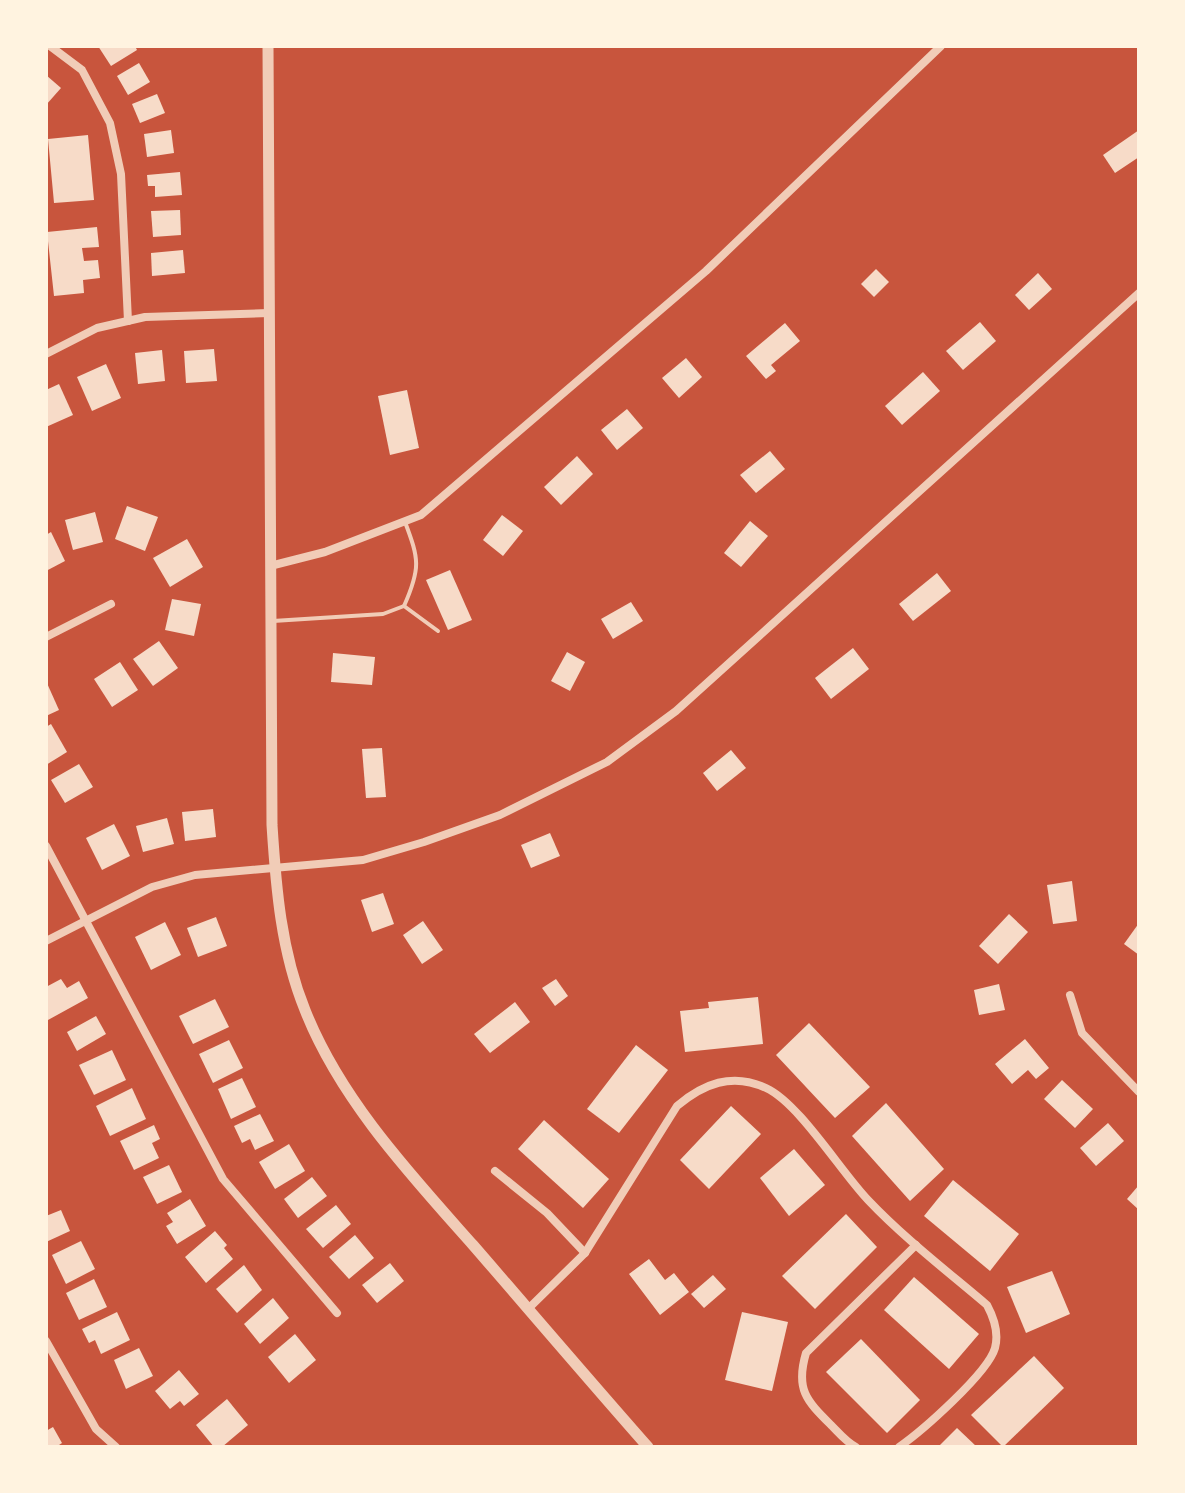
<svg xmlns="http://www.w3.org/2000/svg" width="1185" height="1493" viewBox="0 0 1185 1493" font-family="'Noto Serif',serif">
	<rect width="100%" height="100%" fill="#c8553d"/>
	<g fill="#f7dbc8">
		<path d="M 98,46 L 135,46 L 137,50 L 111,66 Z"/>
		<path d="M 139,63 L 150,82 L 128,95 L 117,76 Z"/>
		<path d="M 46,75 L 61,88 L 46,105 Z"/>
		<path d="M 157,94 L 165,113 L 140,123 L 132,104 Z"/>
		<path d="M 171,130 L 174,153 L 147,157 L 144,134 Z"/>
		<path d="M 1139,130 L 1139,157 L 1115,173 L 1103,155 Z"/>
		<path d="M 88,135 L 94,200 L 54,203 L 48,139 Z"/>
		<path d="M 180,172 L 182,195 L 155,197 L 155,186 L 148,186 L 147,175 Z"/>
		<path d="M 180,210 L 181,235 L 153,237 L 151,211 Z"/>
		<path d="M 97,227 L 99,247 L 82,248 L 84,261 L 98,260 L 100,278 L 83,280 L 84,293 L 54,296 L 47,232 Z"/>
		<path d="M 183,250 L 185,273 L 152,276 L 151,253 Z"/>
		<path d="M 876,269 L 889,282 L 874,297 L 861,284 Z"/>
		<path d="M 1038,273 L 1052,289 L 1029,310 L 1015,295 Z"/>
		<path d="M 980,322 L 996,341 L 963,370 L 946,351 Z"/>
		<path d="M 785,323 L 800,341 L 771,365 L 776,371 L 766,379 L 746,356 Z"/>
		<path d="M 214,349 L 217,381 L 186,383 L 184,351 Z"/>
		<path d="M 162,350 L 165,381 L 138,384 L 135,353 Z"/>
		<path d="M 686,358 L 702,377 L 679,398 L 662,378 Z"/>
		<path d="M 106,364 L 121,398 L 92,411 L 77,377 Z"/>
		<path d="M 923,372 L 940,391 L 902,425 L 885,406 Z"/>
		<path d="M 59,384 L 73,415 L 46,427 L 46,390 Z"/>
		<path d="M 407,390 L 419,448 L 390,455 L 378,396 Z"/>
		<path d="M 627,409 L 643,428 L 617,450 L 601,430 Z"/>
		<path d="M 770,451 L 785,469 L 756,493 L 740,475 Z"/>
		<path d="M 577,456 L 593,474 L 561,505 L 544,487 Z"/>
		<path d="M 127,506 L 158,517 L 145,551 L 115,539 Z"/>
		<path d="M 95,512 L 103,542 L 73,550 L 65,520 Z"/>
		<path d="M 502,515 L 523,531 L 503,556 L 483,540 Z"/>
		<path d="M 750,521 L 768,536 L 741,567 L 724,553 Z"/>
		<path d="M 51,532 L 65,561 L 46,571 L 46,535 Z"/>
		<path d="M 187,539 L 203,567 L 170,587 L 153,558 Z"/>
		<path d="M 450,570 L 472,620 L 448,630 L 426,580 Z"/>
		<path d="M 937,573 L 951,591 L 913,621 L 899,604 Z"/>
		<path d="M 172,599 L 201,604 L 194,636 L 165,630 Z"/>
		<path d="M 631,602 L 643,621 L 613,639 L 601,619 Z"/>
		<path d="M 159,641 L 178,668 L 153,686 L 133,659 Z"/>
		<path d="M 853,648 L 869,669 L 831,699 L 815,678 Z"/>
		<path d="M 567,652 L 585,662 L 570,691 L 551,681 Z"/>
		<path d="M 333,653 L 375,657 L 372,685 L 331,682 Z"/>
		<path d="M 120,662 L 138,690 L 112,707 L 94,679 Z"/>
		<path d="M 46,681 L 59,710 L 46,716 Z"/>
		<path d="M 51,724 L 67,752 L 46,765 L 46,727 Z"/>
		<path d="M 382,748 L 386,797 L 366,798 L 362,749 Z"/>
		<path d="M 731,750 L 746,768 L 717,791 L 703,773 Z"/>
		<path d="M 79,764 L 93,787 L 65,803 L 51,780 Z"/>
		<path d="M 213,809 L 216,837 L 185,841 L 182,812 Z"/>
		<path d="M 167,818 L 174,844 L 143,852 L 136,826 Z"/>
		<path d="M 114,824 L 130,856 L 102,870 L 86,838 Z"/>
		<path d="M 550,833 L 560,856 L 531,868 L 521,845 Z"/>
		<path d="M 1072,881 L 1077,921 L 1053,924 L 1047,885 Z"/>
		<path d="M 383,893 L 394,924 L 372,932 L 361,900 Z"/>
		<path d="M 1009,914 L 1028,932 L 998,964 L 979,946 Z"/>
		<path d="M 216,917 L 227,946 L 198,957 L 187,928 Z"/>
		<path d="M 423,921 L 443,950 L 422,964 L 403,935 Z"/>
		<path d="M 165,922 L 181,955 L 151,970 L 135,937 Z"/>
		<path d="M 1139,923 L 1139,955 L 1124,944 Z"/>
		<path d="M 61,979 L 67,988 L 79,981 L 88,998 L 48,1020 L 46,1015 L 46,987 Z"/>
		<path d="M 556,979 L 568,996 L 555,1006 L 542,988 Z"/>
		<path d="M 999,984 L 1005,1010 L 979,1015 L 974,990 Z"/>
		<path d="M 758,997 L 763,1044 L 685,1052 L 680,1011 L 709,1008 L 708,1002 Z"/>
		<path d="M 215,999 L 229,1027 L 193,1044 L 179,1016 Z"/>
		<path d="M 515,1002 L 530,1022 L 490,1053 L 474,1034 Z"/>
		<path d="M 96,1016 L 106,1034 L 77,1051 L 67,1032 Z"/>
		<path d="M 809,1023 L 870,1087 L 835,1118 L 776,1055 Z"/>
		<path d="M 1025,1039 L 1049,1068 L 1036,1079 L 1028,1070 L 1012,1084 L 995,1064 Z"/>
		<path d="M 229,1040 L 243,1068 L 213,1083 L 199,1054 Z"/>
		<path d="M 636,1045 L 668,1070 L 619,1133 L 587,1109 Z"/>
		<path d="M 112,1050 L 126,1080 L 94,1095 L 79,1065 Z"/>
		<path d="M 242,1078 L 256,1107 L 231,1119 L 218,1089 Z"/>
		<path d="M 1062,1080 L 1093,1109 L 1075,1128 L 1044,1099 Z"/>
		<path d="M 132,1088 L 146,1119 L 110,1136 L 96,1106 Z"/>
		<path d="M 886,1103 L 944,1169 L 910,1201 L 852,1136 Z"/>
		<path d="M 731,1106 L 761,1134 L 709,1189 L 680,1160 Z"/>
		<path d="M 260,1114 L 274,1141 L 255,1150 L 250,1139 L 242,1143 L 234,1126 Z"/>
		<path d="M 544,1120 L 609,1179 L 583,1208 L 518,1149 Z"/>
		<path d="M 1108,1123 L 1124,1141 L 1096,1166 L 1080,1148 Z"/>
		<path d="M 154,1125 L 160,1139 L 152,1143 L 159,1158 L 134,1170 L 120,1141 Z"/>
		<path d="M 289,1144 L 305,1171 L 275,1189 L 259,1162 Z"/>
		<path d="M 794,1149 L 825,1185 L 789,1216 L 760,1178 Z"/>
		<path d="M 169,1165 L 182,1192 L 157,1204 L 143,1177 Z"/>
		<path d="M 312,1177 L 327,1196 L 298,1218 L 284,1199 Z"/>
		<path d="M 953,1180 L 1019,1234 L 990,1271 L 924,1216 Z"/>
		<path d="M 1139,1185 L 1139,1210 L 1127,1199 Z"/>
		<path d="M 190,1199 L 206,1226 L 177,1244 L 166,1226 L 173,1222 L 167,1213 Z"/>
		<path d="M 336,1205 L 351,1224 L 323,1248 L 306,1229 Z"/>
		<path d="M 61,1210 L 70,1231 L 46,1242 L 46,1216 Z"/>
		<path d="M 846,1214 L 877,1247 L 815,1309 L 782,1276 Z"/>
		<path d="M 215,1231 L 227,1245 L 224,1248 L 233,1259 L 206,1283 L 185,1257 Z"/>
		<path d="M 355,1235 L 374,1258 L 349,1279 L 329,1257 Z"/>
		<path d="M 81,1241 L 95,1269 L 66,1284 L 52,1255 Z"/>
		<path d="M 649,1259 L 665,1280 L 674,1273 L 689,1292 L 660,1315 L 629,1274 Z"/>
		<path d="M 390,1263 L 404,1281 L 377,1303 L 362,1285 Z"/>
		<path d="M 244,1265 L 262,1290 L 237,1313 L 216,1289 Z"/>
		<path d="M 1052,1271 L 1070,1314 L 1026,1333 L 1007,1287 Z"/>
		<path d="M 713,1275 L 726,1289 L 704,1308 L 691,1294 Z"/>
		<path d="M 914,1277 L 979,1334 L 949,1369 L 884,1310 Z"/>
		<path d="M 94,1279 L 107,1307 L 79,1320 L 66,1293 Z"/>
		<path d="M 273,1298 L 289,1318 L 260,1344 L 244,1324 Z"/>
		<path d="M 117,1312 L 130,1340 L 101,1354 L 95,1340 L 89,1343 L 82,1329 Z"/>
		<path d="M 742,1312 L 788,1322 L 772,1391 L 725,1380 Z"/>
		<path d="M 295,1334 L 316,1360 L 289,1383 L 268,1357 Z"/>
		<path d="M 861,1339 L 920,1400 L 887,1433 L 826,1372 Z"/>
		<path d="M 139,1348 L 153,1376 L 126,1389 L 114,1360 Z"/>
		<path d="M 1034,1356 L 1064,1388 L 1003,1447 L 971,1415 Z"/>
		<path d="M 179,1370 L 199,1394 L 184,1406 L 180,1401 L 170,1409 L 155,1391 Z"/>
		<path d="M 227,1399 L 248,1425 L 222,1447 L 214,1447 L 196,1425 Z"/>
		<path d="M 53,1427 L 62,1443 L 56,1447 L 46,1447 L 46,1431 Z"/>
		<path d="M 957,1428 L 977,1447 L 938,1447 Z"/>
	</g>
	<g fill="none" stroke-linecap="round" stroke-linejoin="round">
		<g stroke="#f1ccb7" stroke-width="4">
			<path d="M 404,606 L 438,631"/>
			<path d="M 273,621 L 383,614 L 404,606 C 421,568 419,559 405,522"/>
		</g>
		<g stroke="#f1ccb7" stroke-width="8">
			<path d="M 50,46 L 82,70 L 110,123 L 121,174 L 128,321"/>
			<path d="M 46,354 L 97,328 L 145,317 L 269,313"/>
			<path d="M 270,566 L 325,552 L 421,515 L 706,271 L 941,46"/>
			<path d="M 46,637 L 111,604"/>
			<path d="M 46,846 L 223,1179 L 337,1313"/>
			<path d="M 46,941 L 152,887 L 195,875 L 363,860 L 424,842 L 500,815 L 607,762 L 676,711 L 1139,293"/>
			<path d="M 1070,995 L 1082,1033 L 1139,1092"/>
			<path d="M 495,1171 L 547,1213 L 585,1253"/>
			<path d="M 528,1309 L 585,1253 L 677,1106 C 703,1084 732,1072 766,1088 C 799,1103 841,1172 868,1200 C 904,1238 947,1271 987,1305 C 994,1318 999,1333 995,1348 C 988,1373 922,1431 899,1447"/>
			<path d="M 46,1341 L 96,1429 L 116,1447"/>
			<path d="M 856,1447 C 846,1442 839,1433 832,1426 C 807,1401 795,1390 806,1353 L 916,1245"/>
		</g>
		<path stroke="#f1ccb7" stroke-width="11" d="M 268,46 L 272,825 C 276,888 281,951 305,1010 C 340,1099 410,1174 473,1245 C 531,1312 589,1380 648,1447"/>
	</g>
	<rect width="1185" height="1493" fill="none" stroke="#fff3e0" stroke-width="96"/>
</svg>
